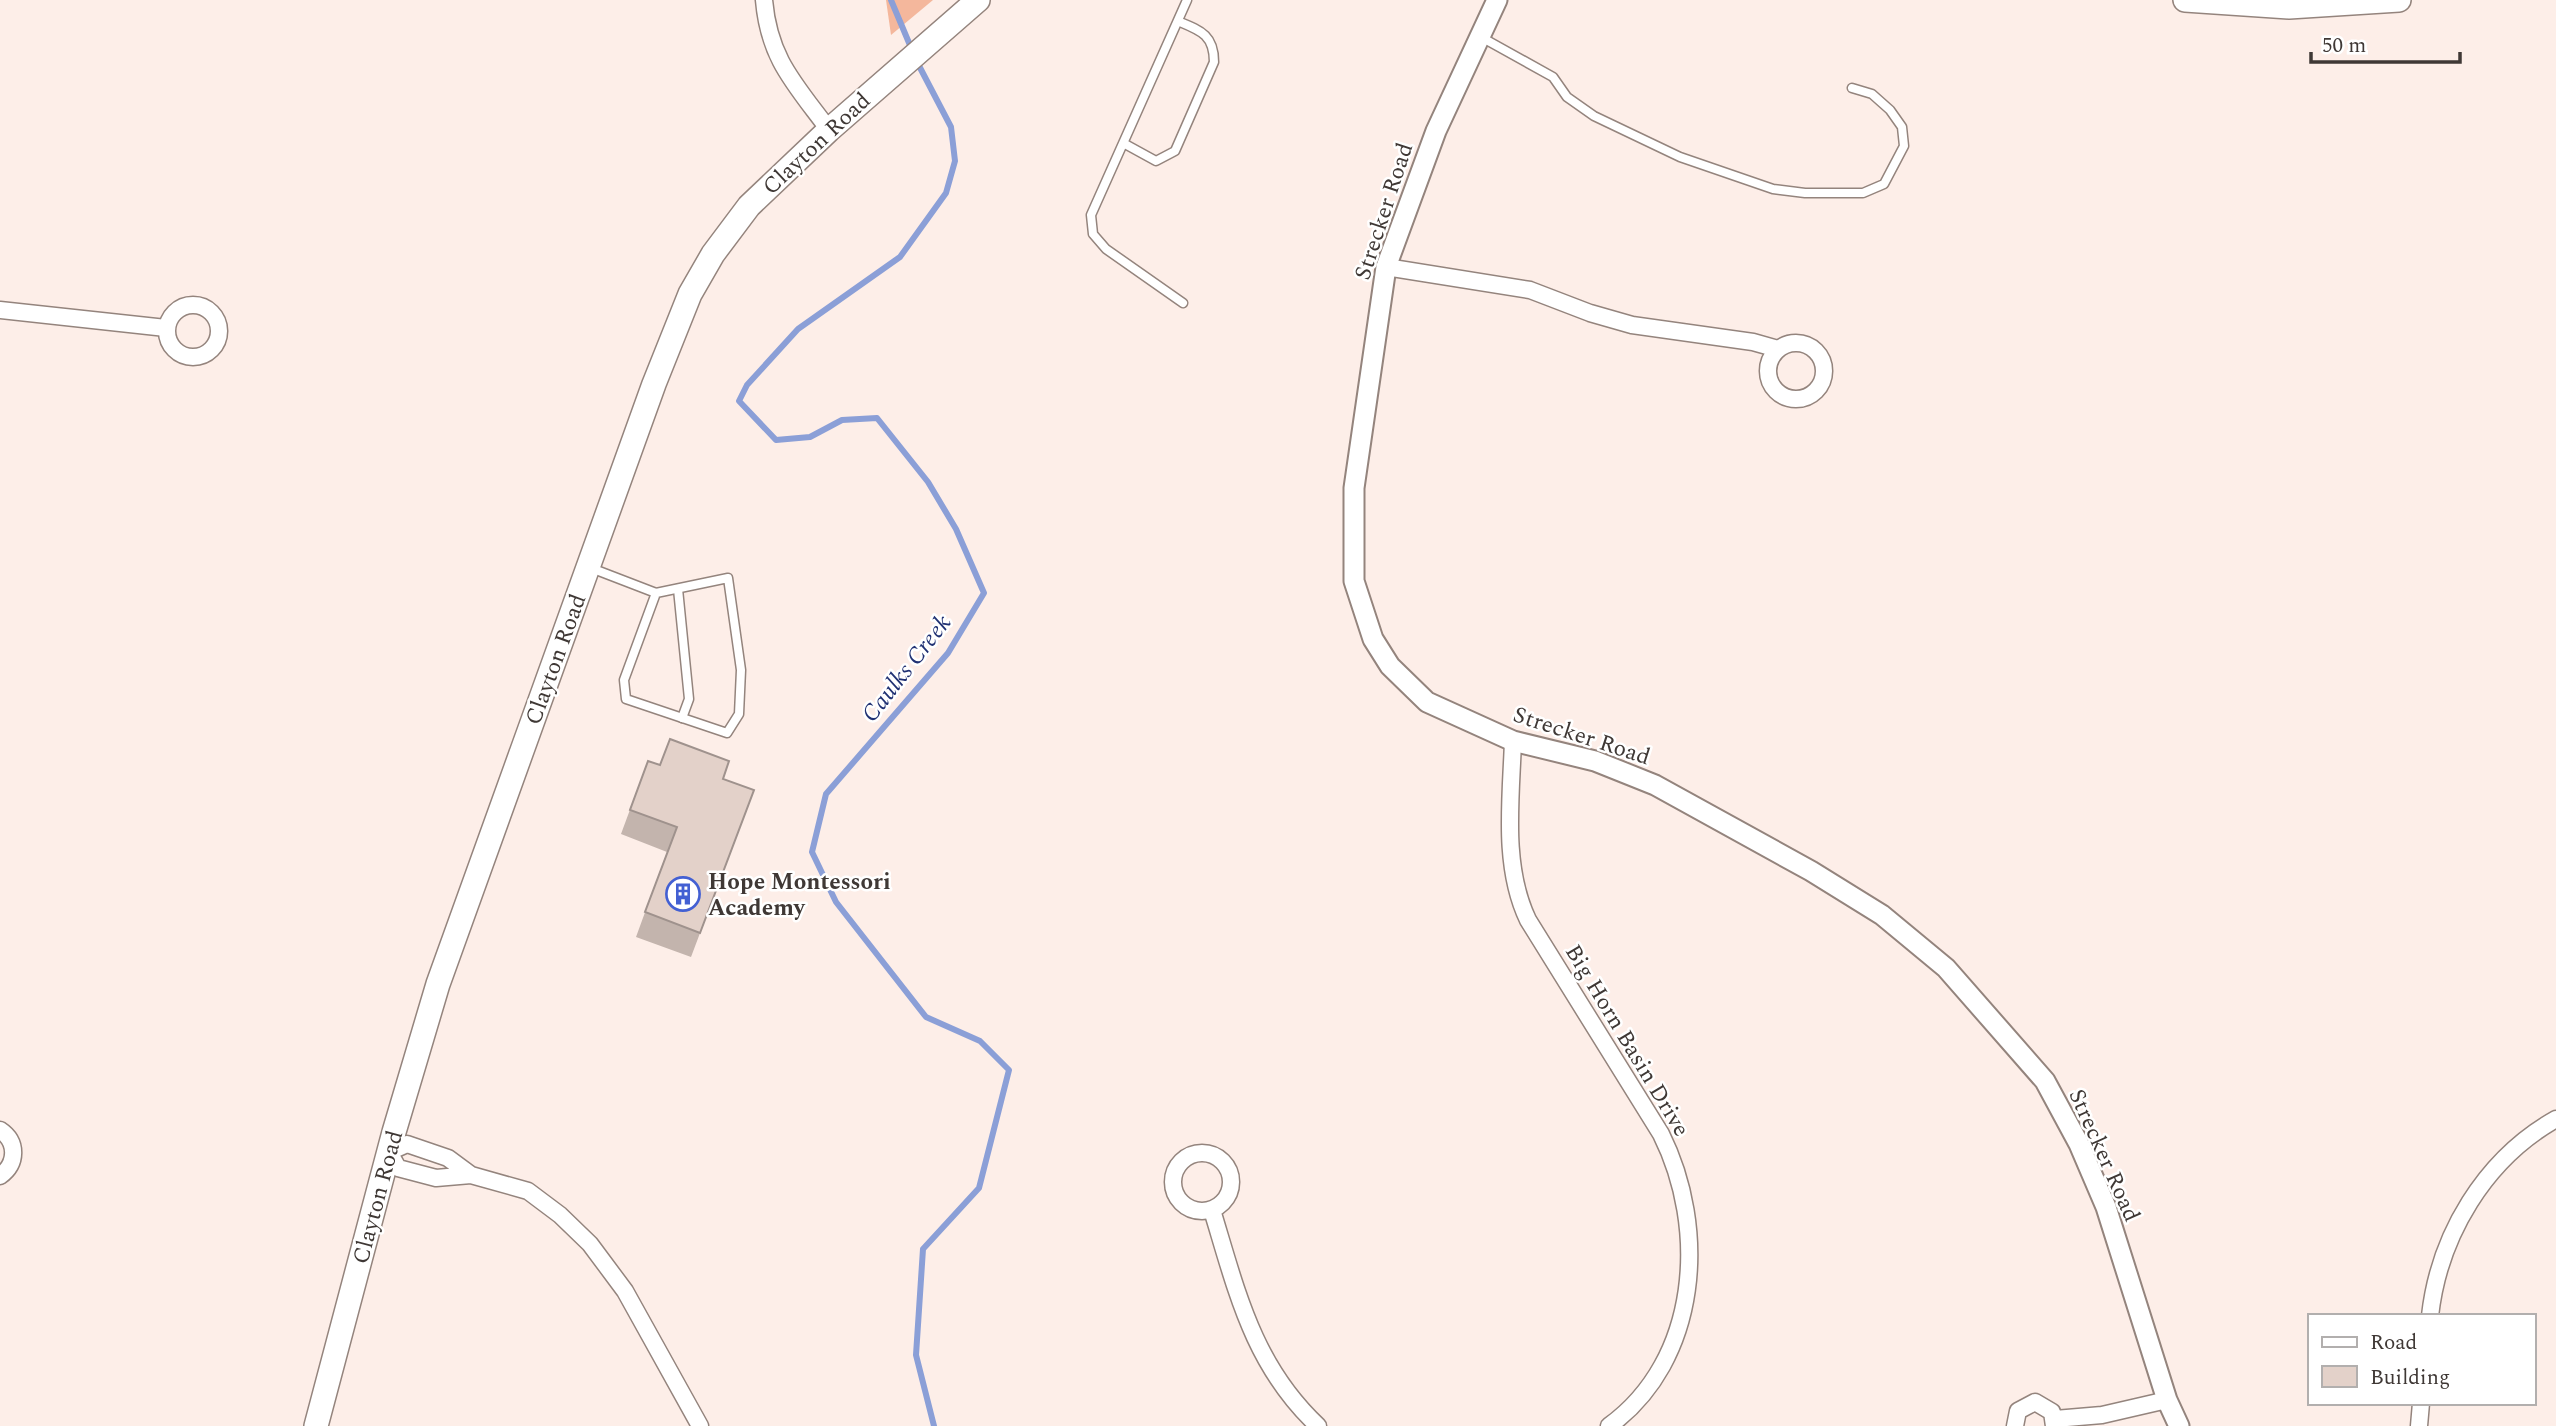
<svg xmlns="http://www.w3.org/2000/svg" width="2556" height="1426" viewBox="0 0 2556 1426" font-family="Spectral,serif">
	<rect width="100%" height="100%" fill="#fdeee8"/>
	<path fill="#f4b79c" d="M 886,0 L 933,0 L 891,35 Z"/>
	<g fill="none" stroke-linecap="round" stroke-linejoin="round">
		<g stroke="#8b9fd7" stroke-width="6">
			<path d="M 891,0 L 912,50"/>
			<path d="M 916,60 L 951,127 L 955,161 L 946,193 L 900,257 L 798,329 L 747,385 L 739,401 L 776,440 L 810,437 L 842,420 L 877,418 L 928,482 L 956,529 L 984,593 L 948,653 L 826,794 L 812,852 L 836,902 L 926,1017 L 980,1041 L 1009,1070 L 979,1188 L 923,1249 L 916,1355 L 934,1426"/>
		</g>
		<g stroke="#94847d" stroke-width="11">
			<g id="service">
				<path d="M 1481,37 L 1553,77 L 1567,97 L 1594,116 L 1680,157 L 1773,189 L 1805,193 L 1863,193 L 1884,184 L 1904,146 L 1902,127 L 1890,110 L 1872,94 L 1852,88"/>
				<path d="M 1125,144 L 1156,161 L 1175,151 L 1214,62 C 1214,36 1202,31 1180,22"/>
				<path d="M 1183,303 L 1106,249 L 1093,234 L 1091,215 L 1187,0"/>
				<path d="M 591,568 L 656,593 L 624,680 L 626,699 L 727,733 L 739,714 L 741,670 L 728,578 L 656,593"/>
				<path d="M 678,589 L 689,699 L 682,718"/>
			</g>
		</g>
		<g stroke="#94847d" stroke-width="19">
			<g id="minor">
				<path d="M 764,0 C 769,59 795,84 829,130"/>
				<path d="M 1386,267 L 1530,290 L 1590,313 L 1632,325 L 1753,342 L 1778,349"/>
				<circle cx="193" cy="331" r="26"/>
				<path d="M 0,310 L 166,328"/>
				<circle cx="1796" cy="371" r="28"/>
				<path d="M 1513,741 C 1511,799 1502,866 1528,920 L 1661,1134 C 1708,1228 1700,1360 1609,1426"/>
				<path d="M 0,1130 C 18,1142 17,1164 0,1176"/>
				<circle cx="1202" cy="1182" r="29"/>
				<path d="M 471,1175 L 448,1158 L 407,1144 L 389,1152 L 398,1168 L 436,1178 L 471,1175 L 528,1191 L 560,1215 L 590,1244 L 625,1291 L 700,1426"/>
				<path d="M 1212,1210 C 1237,1292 1253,1365 1318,1426"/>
				<path d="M 2430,1316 C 2439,1235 2485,1159 2556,1119"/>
				<path d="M 2055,1419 L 2102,1415 L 2167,1400"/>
				<path d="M 2015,1426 L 2018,1411 L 2035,1402 L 2052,1412 L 2054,1426"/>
				<path d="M 2419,1426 L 2421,1403"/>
			</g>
		</g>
		<g stroke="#94847d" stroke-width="23">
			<path id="tertiary" d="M 1497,0 L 1436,131 L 1386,267 L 1354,488 L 1354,581 L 1373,639 L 1390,666 L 1427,702 L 1513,741 L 1595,761 L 1655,785 L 1811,871 L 1882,915 L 1946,968 L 2045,1081 L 2079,1144 L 2106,1207 L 2167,1400 L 2179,1426"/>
		</g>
		<g stroke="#94847d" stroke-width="26">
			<g id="secondary">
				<path d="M 2185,0 L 2289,7 L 2399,0"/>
				<path d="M 316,1426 L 394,1132 L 438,984 L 654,384 L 690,294 L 713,254 L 749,206 L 829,130 L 978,0"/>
			</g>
		</g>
		<use href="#service" stroke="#fff" stroke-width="8"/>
		<use href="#minor" stroke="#fff" stroke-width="16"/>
		<use href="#tertiary" stroke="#fff" stroke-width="19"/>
		<use href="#secondary" stroke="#fff" stroke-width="23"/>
	</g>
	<path fill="#c3b4ad" d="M 648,761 L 660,765 L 723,779 L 754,790 L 691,957 L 636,937 L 667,852 L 621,834 Z"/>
	<path fill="#e3d1c9" stroke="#9f928d" stroke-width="2" d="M 670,739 L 729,761 L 723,779 L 754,790 L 700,933 L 645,912 L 677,827 L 630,810 L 648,761 L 660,765 Z"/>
	<defs>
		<g id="building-ring" transform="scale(1.75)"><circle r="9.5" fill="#fff" stroke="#4360d3" stroke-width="1.5"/><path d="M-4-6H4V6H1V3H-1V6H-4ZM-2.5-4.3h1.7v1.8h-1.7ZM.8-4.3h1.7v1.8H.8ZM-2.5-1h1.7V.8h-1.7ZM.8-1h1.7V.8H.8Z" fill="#4360d3"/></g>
	</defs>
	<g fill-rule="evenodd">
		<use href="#building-ring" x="683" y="894"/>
	</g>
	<g text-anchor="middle" stroke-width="5" stroke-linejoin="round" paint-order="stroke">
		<g font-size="23" fill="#3f3835" stroke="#fff">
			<text transform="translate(816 143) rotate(-43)" y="8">Clayton Road</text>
			<text transform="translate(1383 211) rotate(-72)" y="8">Strecker Road</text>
			<text transform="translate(555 659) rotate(-70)" y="8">Clayton Road</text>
			<text transform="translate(1582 735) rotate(18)" y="8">Strecker Road</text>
			<text transform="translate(1628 1040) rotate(59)" y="8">Big Horn Basin Drive</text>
			<text transform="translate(2105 1155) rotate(66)" y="8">Strecker Road</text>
			<text transform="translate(377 1197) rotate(-75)" y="8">Clayton Road</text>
		</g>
		<g font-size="23" font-weight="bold" fill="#3f3835" stroke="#fff" text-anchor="start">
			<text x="708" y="889">Hope Montessori<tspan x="708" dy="26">Academy</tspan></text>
		</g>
		<g font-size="24" font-style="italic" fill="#203173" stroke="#fff">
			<text transform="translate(906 668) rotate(-52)" y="8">Caulks Creek</text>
		</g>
	</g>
	<rect x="2308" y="1314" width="228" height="91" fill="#ffffff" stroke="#b2afae" stroke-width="2"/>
	<rect x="2322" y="1337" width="35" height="10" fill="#ffffff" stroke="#b2afae" stroke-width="2"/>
	<text x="2370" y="1349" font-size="21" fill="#3f3835">Road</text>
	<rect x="2322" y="1366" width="35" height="21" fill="#e3d1c9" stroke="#b2afae" stroke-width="2"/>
	<text x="2370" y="1384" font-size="21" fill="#3f3835">Building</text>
	<path d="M2311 52v10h149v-10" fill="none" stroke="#3f3835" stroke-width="3.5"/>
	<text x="2322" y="52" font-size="21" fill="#3f3835" stroke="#ffffff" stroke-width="5" paint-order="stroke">50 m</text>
</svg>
